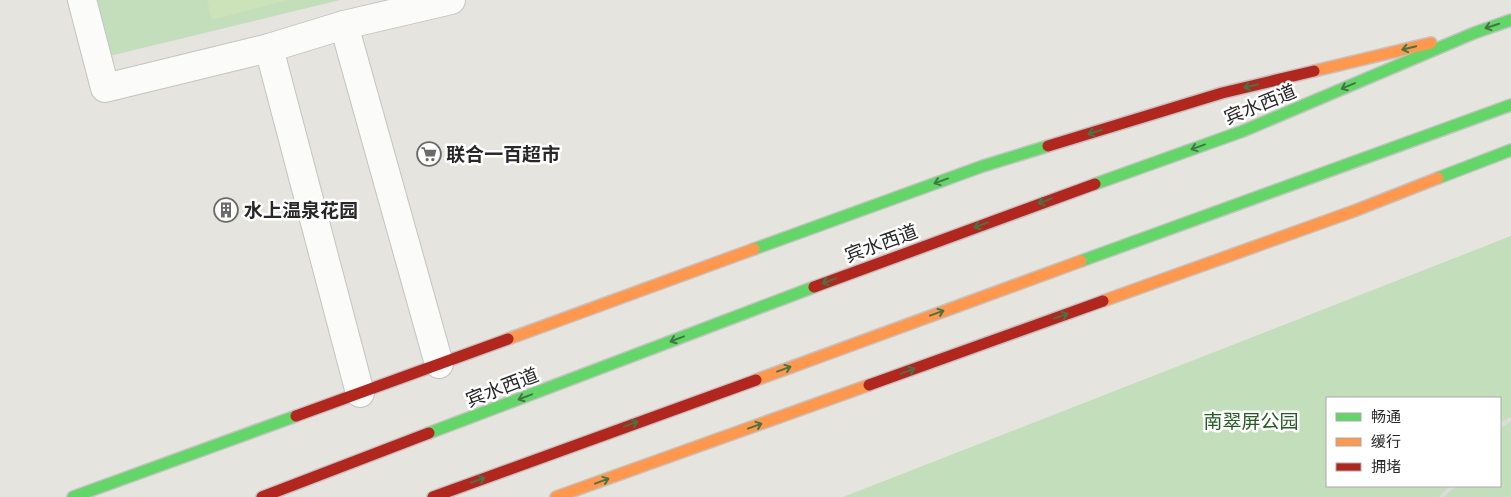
<svg xmlns="http://www.w3.org/2000/svg" width="1511" height="497" viewBox="0 0 1511 497" font-family="Jost,'Noto Sans SC',sans-serif">
	<rect width="100%" height="100%" fill="#e6e4de"/>
	<g fill="#c3deba" fill-rule="evenodd">
		<path d="M 71,0 L 340,0 L 89,61 Z"/>
		<path d="M 1511,236 L 1511,497 L 843,497 L 861,490 ZM 1500,398 L 1500,486 L 1327,486 L 1327,398 Z"/>
	</g>
	<path fill="#cce2b9" d="M 207,0 L 288,0 L 212,20 Z"/>
	<g fill="none" stroke-linecap="round" stroke-linejoin="round">
		<g stroke="#c4c3c3" stroke-width="30">
			<g id="street">
				<path d="M 82,0 L 105,88 L 269,48 L 360,393"/>
				<path d="M 269,48 L 344,25"/>
				<path d="M 439,364 L 344,25 L 451,0"/>
			</g>
		</g>
		<g stroke="#c4c3c3" stroke-width="14">
			<g id="fast">
				<path d="M 1438,178 L 1511,150"/>
				<path d="M 1095,184 L 1243,131 L 1474,33 L 1511,20"/>
				<path d="M 754,249 L 983,166 L 1048,146"/>
				<path d="M 1081,261 L 1511,105"/>
				<path d="M 429,433 L 814,287"/>
				<path d="M 73,497 L 296,416"/>
			</g>
		</g>
		<g stroke="#c4c3c3" stroke-width="14">
			<g id="slow">
				<path d="M 1314,71 L 1431,43"/>
				<path d="M 1103,301 L 1354,211 L 1438,178"/>
				<path d="M 508,339 L 754,249"/>
				<path d="M 756,380 L 1081,261"/>
				<path d="M 556,497 L 869,385"/>
			</g>
		</g>
		<g stroke="#c4c3c3" stroke-width="14">
			<g id="jam">
				<path d="M 1048,146 L 1222,93 L 1314,71"/>
				<path d="M 814,287 L 1095,184"/>
				<path d="M 869,385 L 1103,301"/>
				<path d="M 296,416 L 508,339"/>
				<path d="M 262,497 L 429,433"/>
				<path d="M 433,497 L 756,380"/>
			</g>
		</g>
		<use href="#street" stroke="#fbfbfa" stroke-width="28"/>
		<use href="#fast" stroke="#63d668" stroke-width="11"/>
		<use href="#slow" stroke="#ff974d" stroke-width="11"/>
		<use href="#jam" stroke="#b3261e" stroke-width="11"/>
		<g stroke="#dddcdd" stroke-width="4">
			<path d="M 1500,426 L 1511,419"/>
			<path d="M 1441,497 L 1453,486"/>
		</g>
	</g>
	<defs><path id="oneway-shaft" d="M-6 0H5M1.5-3L5.5 0L1.5 3" fill="none" stroke-width="1.6" stroke-linecap="round" stroke-linejoin="round" transform="scale(1.25)"/></defs>
	<g stroke="#437645">
		<use href="#oneway-shaft" transform="translate(1492 26) rotate(162)"/>
		<use href="#oneway-shaft" transform="translate(1409 48) rotate(166)"/>
		<use href="#oneway-shaft" transform="translate(1251 86) rotate(166)"/>
		<use href="#oneway-shaft" transform="translate(1348 86) rotate(157)"/>
		<use href="#oneway-shaft" transform="translate(1095 132) rotate(163)"/>
		<use href="#oneway-shaft" transform="translate(1198 147) rotate(160)"/>
		<use href="#oneway-shaft" transform="translate(941 181) rotate(160)"/>
		<use href="#oneway-shaft" transform="translate(1045 201) rotate(160)"/>
		<use href="#oneway-shaft" transform="translate(981 225) rotate(160)"/>
		<use href="#oneway-shaft" transform="translate(829 281) rotate(160)"/>
		<use href="#oneway-shaft" transform="translate(937 313) rotate(-20)"/>
		<use href="#oneway-shaft" transform="translate(1061 316) rotate(-20)"/>
		<use href="#oneway-shaft" transform="translate(677 339) rotate(159)"/>
		<use href="#oneway-shaft" transform="translate(784 369) rotate(-20)"/>
		<use href="#oneway-shaft" transform="translate(908 371) rotate(-20)"/>
		<use href="#oneway-shaft" transform="translate(525 397) rotate(159)"/>
		<use href="#oneway-shaft" transform="translate(631 424) rotate(-20)"/>
		<use href="#oneway-shaft" transform="translate(755 426) rotate(-20)"/>
		<use href="#oneway-shaft" transform="translate(478 480) rotate(-20)"/>
		<use href="#oneway-shaft" transform="translate(602 481) rotate(-20)"/>
	</g>
	<defs>
		<g id="supermarket-ring" transform="scale(1.25)"><circle r="9.5" fill="#fff" stroke="#6a6a68" stroke-width="1.5"/><path d="M-6-5.5h2.5l.6 2H6L4.5 2H-2.5L-4.4-4H-6ZM-1.5 3.2a1.3 1.3 0 1 0 .1 0ZM3 3.2a1.3 1.3 0 1 0 .1 0Z" fill="#6a6a68"/></g>
		<g id="building-ring" transform="scale(1.25)"><circle r="9.5" fill="#fff" stroke="#6a6a68" stroke-width="1.5"/><path d="M-4-6H4V6H1V3H-1V6H-4ZM-2.5-4.3h1.7v1.8h-1.7ZM.8-4.3h1.7v1.8H.8ZM-2.5-1h1.7V.8h-1.7ZM.8-1h1.7V.8H.8Z" fill="#6a6a68"/></g>
	</defs>
	<g fill-rule="evenodd">
		<use href="#supermarket-ring" x="429" y="154"/>
		<use href="#building-ring" x="226" y="210"/>
	</g>
	<g text-anchor="middle" stroke-width="5" stroke-linejoin="round" paint-order="stroke">
		<g font-size="19" fill="#282828" stroke="#fff">
			<text transform="translate(1260 104) rotate(-22)" y="7">宾水西道</text>
			<text transform="translate(881 243) rotate(-20)" y="7">宾水西道</text>
			<text transform="translate(502 387) rotate(-21)" y="7">宾水西道</text>
		</g>
		<g font-size="19" font-weight="bold" fill="#282828" stroke="#fff" text-anchor="start">
			<text x="446" y="161">联合一百超市</text>
			<text x="244" y="217">水上温泉花园</text>
		</g>
		<g font-size="19" fill="#235c21" stroke="#fff">
			<text x="1251" y="428">南翠屏公园</text>
		</g>
	</g>
	<rect x="1326" y="397" width="175" height="90" fill="#ffffff" stroke="#a9a9a9"/>
	<rect x="1336" y="413" width="25" height="8" fill="#63d668" stroke="#a9a9a9"/>
	<text x="1371" y="422" font-size="15" fill="#282828">畅通</text>
	<rect x="1336" y="438" width="25" height="8" fill="#ff974d" stroke="#a9a9a9"/>
	<text x="1371" y="447" font-size="15" fill="#282828">缓行</text>
	<rect x="1336" y="463" width="25" height="8" fill="#b3261e" stroke="#a9a9a9"/>
	<text x="1371" y="472" font-size="15" fill="#282828">拥堵</text>
</svg>
